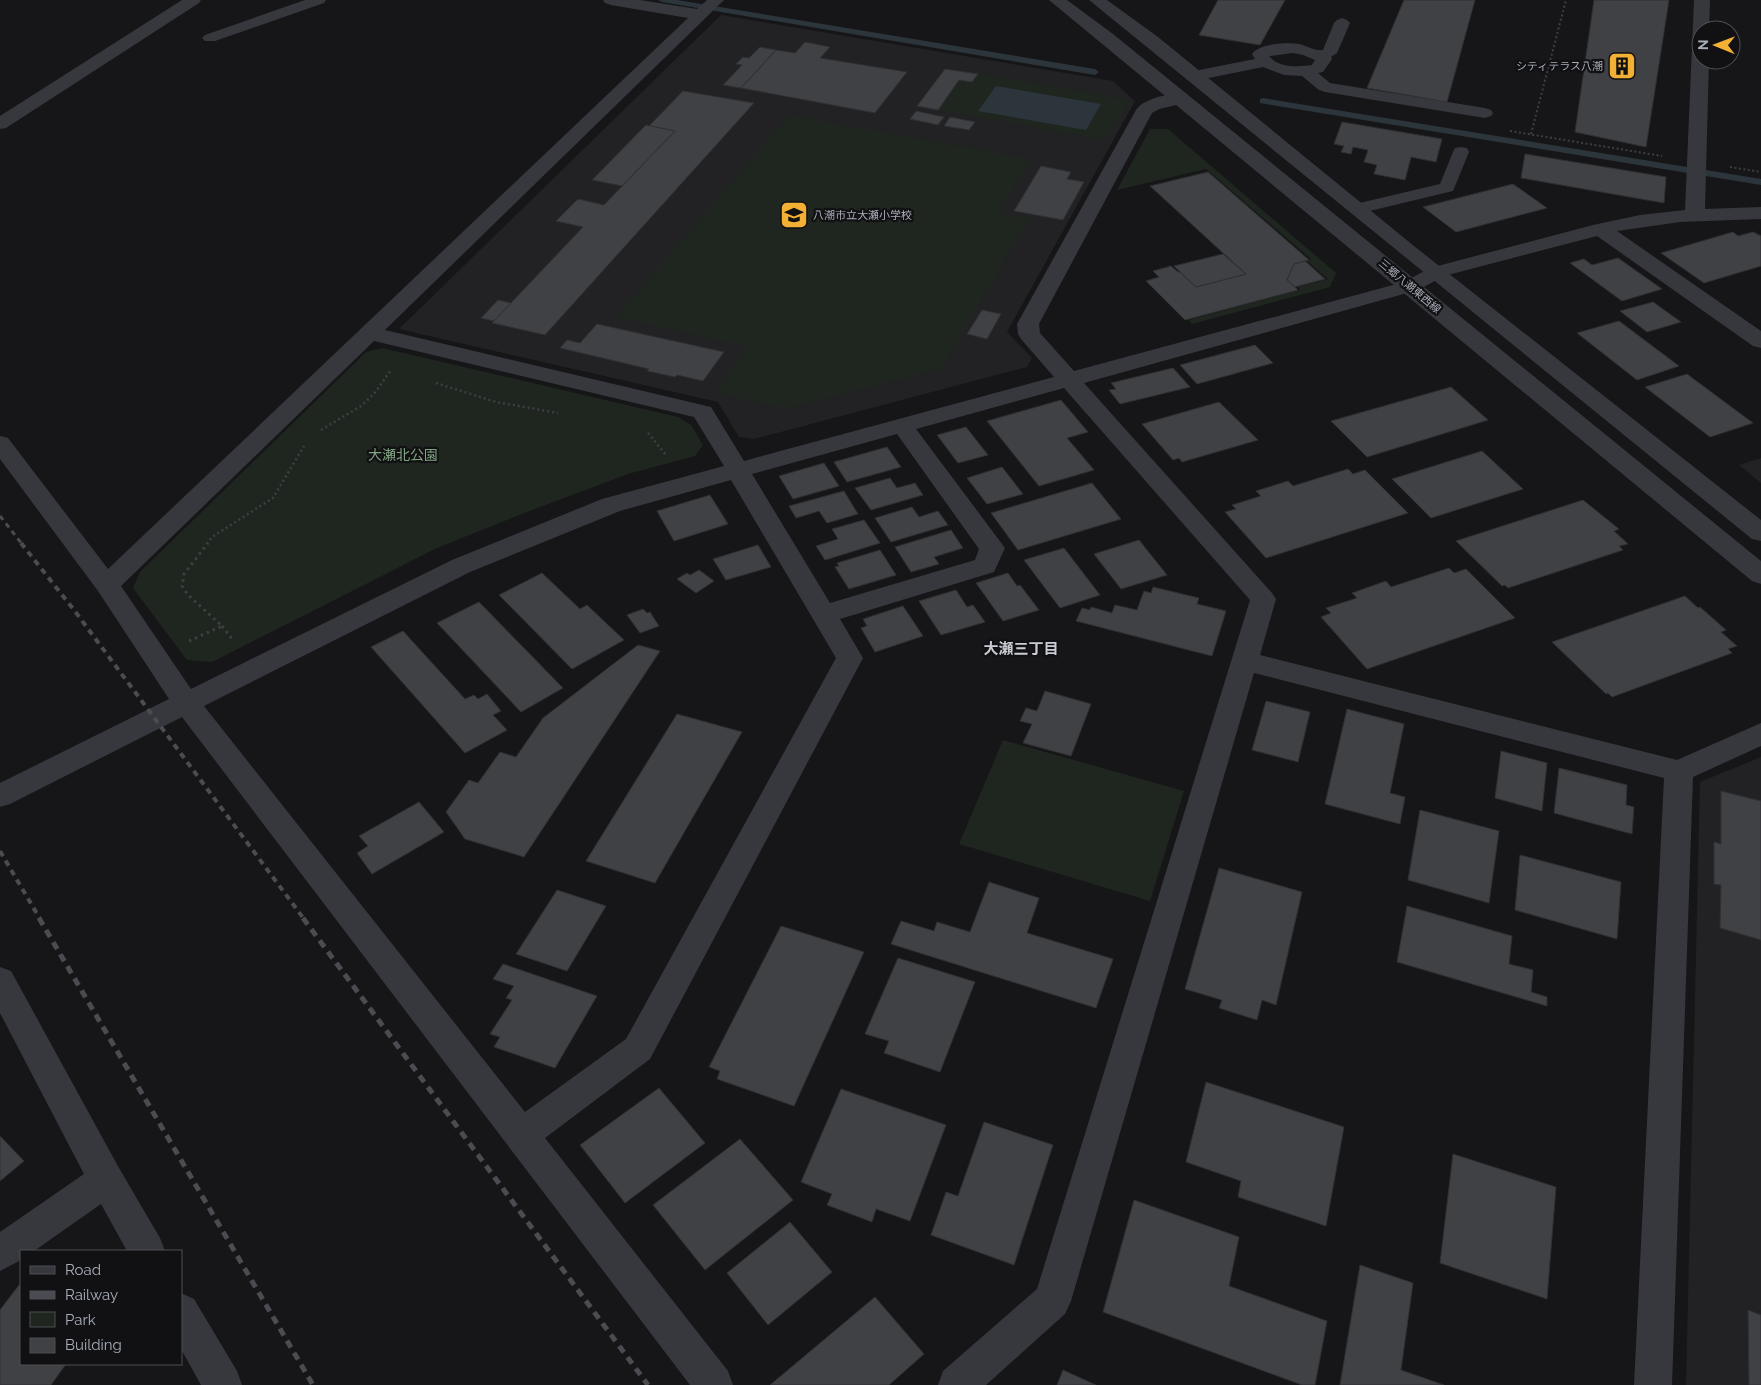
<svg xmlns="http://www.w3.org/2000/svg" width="1761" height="1385" viewBox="0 0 1761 1385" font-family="Raleway,'Noto Sans JP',sans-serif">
	<rect width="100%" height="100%" fill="#161618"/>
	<g fill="#222225">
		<path d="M 721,15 L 1113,81 L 1135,101 L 1007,332 L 1032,358 L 1027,367 L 754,439 L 739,437 L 718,402 L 399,329 Z"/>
		<path d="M 1761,458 L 1761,483 L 1739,465 Z"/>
		<path d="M 1761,757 L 1761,1385 L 1686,1385 L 1700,782 Z"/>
	</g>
	<g fill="#1e261f">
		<path d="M 945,68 L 1129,100 L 1106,140 L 917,106 Z"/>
		<path d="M 789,115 L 1031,159 L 998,213 L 1029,219 L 942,368 L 787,409 L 715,393 L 748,347 L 616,317 Z"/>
		<path d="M 1150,129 L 1168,129 L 1336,273 L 1330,287 L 1192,324 L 1189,320 L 1300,290 L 1298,287 L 1328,279 L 1307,261 L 1311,259 L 1206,169 L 1117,190 Z"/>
		<path d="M 382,348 L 678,417 L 691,425 L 703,445 L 695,456 L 628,474 L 527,512 L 437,548 L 212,662 L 187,660 L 133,588 L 140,572 L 366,352 Z"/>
		<path d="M 1003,740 L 1184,791 L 1150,901 L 959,844 Z"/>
	</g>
	<path fill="#2c353c" d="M 996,86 L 1101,104 L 1086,130 L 978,111 Z"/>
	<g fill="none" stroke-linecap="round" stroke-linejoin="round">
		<g fill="#2c353c" fill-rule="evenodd">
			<path d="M 658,0 L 677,0 L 1095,69 L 1099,72 L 1095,75 L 662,2 Z"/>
			<path d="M 1263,98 L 1761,179 L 1761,185 L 1260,103 L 1260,99 Z"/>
		</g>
	</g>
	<g fill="#404145" stroke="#303034">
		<path d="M 1218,0 L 1285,0 L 1260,45 L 1199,35 Z"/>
		<path d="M 1404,0 L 1475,0 L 1447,102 L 1367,88 Z"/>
		<path d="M 1594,0 L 1669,0 L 1646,147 L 1575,132 Z"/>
		<path d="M 805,42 L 830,47 L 820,58 L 907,72 L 875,113 L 741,88 L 776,50 L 795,53 Z"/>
		<path d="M 760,47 L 776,50 L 741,88 L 723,85 L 742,65 L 736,64 L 743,57 L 749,58 Z"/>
		<path d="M 945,69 L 978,74 L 972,82 L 959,80 L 938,110 L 917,106 Z"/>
		<path d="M 683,91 L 754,103 L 545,335 L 492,323 L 583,227 L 556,221 L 578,199 L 604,205 L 675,131 L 649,126 Z"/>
		<path d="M 916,111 L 944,117 L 938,125 L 910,119 Z"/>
		<path d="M 950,117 L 975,122 L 969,130 L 944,126 Z"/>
		<path d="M 1342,122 L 1442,139 L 1436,162 L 1411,157 L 1405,180 L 1374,174 L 1377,165 L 1364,162 L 1368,150 L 1353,147 L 1351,154 L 1341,152 L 1344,146 L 1334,144 Z"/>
		<path d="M 646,125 L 675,131 L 622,186 L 592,180 Z"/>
		<path d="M 1525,154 L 1666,177 L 1664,203 L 1521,178 Z"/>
		<path d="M 1041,166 L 1071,172 L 1067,179 L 1084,182 L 1063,220 L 1014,211 Z"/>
		<path d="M 1208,172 L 1309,260 L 1294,264 L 1287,280 L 1298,290 L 1185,320 L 1146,281 L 1159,277 L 1153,271 L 1171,266 L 1178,272 L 1180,272 L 1196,287 L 1246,274 L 1150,186 Z"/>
		<path d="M 1513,184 L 1547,208 L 1456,232 L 1423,207 Z"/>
		<path d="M 1733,232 L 1738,236 L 1753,232 L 1761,236 L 1761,266 L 1704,283 L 1661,253 Z"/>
		<path d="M 1223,254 L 1246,274 L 1196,287 L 1174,266 Z"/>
		<path d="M 1618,258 L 1662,289 L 1622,301 L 1570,263 L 1584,259 L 1592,265 Z"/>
		<path d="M 1305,261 L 1325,279 L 1295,287 L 1287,280 L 1294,264 Z"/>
		<path d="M 498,300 L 511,303 L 494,321 L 481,318 Z"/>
		<path d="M 1653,302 L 1681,322 L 1647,332 L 1620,311 Z"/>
		<path d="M 982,310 L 1001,314 L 987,339 L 967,334 Z"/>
		<path d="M 1619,321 L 1679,366 L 1637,380 L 1577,333 Z"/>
		<path d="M 597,324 L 724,352 L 703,381 L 677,375 L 675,377 L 647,371 L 649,369 L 560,348 L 567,340 L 580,343 Z"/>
		<path d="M 1255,345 L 1273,363 L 1197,384 L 1180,365 Z"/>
		<path d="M 1173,368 L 1190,387 L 1120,404 L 1109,390 L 1116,389 L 1111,383 Z"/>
		<path d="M 1687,374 L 1753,423 L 1710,437 L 1645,387 Z"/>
		<path d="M 1451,387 L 1488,420 L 1367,457 L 1331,421 Z"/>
		<path d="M 1061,400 L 1088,432 L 1067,438 L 1094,470 L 1039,486 L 987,421 Z"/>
		<path d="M 1219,402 L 1258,440 L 1182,462 L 1179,458 L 1173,460 L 1142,424 Z"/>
		<path d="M 966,427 L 988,455 L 958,463 L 937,435 Z"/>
		<path d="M 887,447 L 901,467 L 847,482 L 834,462 Z"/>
		<path d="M 1482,451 L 1523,489 L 1431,518 L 1392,479 Z"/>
		<path d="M 824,463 L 839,486 L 793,499 L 779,476 Z"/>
		<path d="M 1002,467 L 1023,494 L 987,504 L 967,478 Z"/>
		<path d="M 1348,469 L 1353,474 L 1365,470 L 1408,513 L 1266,558 L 1225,512 L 1236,509 L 1232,505 L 1261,496 L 1256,491 L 1288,481 L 1293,486 Z"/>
		<path d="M 890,478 L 897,488 L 915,483 L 923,495 L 871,510 L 855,488 Z"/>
		<path d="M 1092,483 L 1121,519 L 1018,550 L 991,513 Z"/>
		<path d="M 844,491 L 858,514 L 827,523 L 819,511 L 796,518 L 789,506 Z"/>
		<path d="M 710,495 L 728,524 L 674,541 L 657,511 Z"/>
		<path d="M 1583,500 L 1619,529 L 1614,531 L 1628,544 L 1619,546 L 1623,550 L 1508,588 L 1505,585 L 1502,586 L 1456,541 Z"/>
		<path d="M 912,507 L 919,517 L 938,511 L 948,525 L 891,542 L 875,518 Z"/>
		<path d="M 864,520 L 880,543 L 825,560 L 816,546 L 838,539 L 832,529 Z"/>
		<path d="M 951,530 L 963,548 L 934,557 L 939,564 L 911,572 L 895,547 Z"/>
		<path d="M 1139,540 L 1167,575 L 1121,589 L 1094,554 Z"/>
		<path d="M 758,545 L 771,567 L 726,580 L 713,559 Z"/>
		<path d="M 1064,548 L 1100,595 L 1060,608 L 1024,560 Z"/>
		<path d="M 880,550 L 896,575 L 849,589 L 835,567 L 839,566 L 837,563 Z"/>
		<path d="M 1449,568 L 1454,573 L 1466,569 L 1515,618 L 1367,669 L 1321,617 L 1331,613 L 1326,608 L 1357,598 L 1352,593 L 1386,581 L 1391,587 Z"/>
		<path d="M 699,570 L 714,581 L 696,593 L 677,579 L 687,573 L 690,575 Z"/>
		<path d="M 542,573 L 580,609 L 587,605 L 624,640 L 572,669 L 499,595 Z"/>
		<path d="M 1008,573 L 1017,586 L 1020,585 L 1039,610 L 1003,621 L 976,583 Z"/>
		<path d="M 1153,587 L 1199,598 L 1197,604 L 1226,611 L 1212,656 L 1076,621 L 1082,608 L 1090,610 L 1091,607 L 1112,613 L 1115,605 L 1137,610 L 1144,591 L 1151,593 Z"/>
		<path d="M 956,590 L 967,607 L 973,605 L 985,622 L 941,635 L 919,601 Z"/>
		<path d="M 1685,596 L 1698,608 L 1700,607 L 1726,630 L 1721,632 L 1737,646 L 1728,649 L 1732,653 L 1612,697 L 1608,693 L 1606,694 L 1552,642 Z"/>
		<path d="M 479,602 L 563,688 L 521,712 L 437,623 Z"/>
		<path d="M 903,606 L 923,636 L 875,652 L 861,628 L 867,626 L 863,619 Z"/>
		<path d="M 643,609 L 647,613 L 650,612 L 659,626 L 640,633 L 627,615 Z"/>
		<path d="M 403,631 L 465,699 L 474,695 L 478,699 L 487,694 L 501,711 L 493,715 L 507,730 L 465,753 L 371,647 Z"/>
		<path d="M 638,645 L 660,651 L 524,857 L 465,839 L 446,812 L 469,780 L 478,783 L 500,752 L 516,757 L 543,718 Z"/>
		<path d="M 1045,691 L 1091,704 L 1071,756 L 1023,743 L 1032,724 L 1020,721 L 1026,708 L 1037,711 Z"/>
		<path d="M 1266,701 L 1310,712 L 1298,762 L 1252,750 Z"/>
		<path d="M 1347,709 L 1404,724 L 1390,793 L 1405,797 L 1400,824 L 1325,804 Z"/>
		<path d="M 677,714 L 742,732 L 655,883 L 586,861 Z"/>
		<path d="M 1501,751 L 1547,763 L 1542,811 L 1495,798 Z"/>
		<path d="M 1559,768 L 1627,785 L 1626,805 L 1634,807 L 1632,834 L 1554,813 Z"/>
		<path d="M 1721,791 L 1761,801 L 1761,940 L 1720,928 L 1721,885 L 1714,884 L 1714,842 L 1721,844 Z"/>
		<path d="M 419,802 L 444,832 L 372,874 L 357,853 L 368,846 L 359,836 Z"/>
		<path d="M 1420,810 L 1499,831 L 1489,903 L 1408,880 Z"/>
		<path d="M 1520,855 L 1621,882 L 1617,939 L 1515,910 Z"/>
		<path d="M 1219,868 L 1302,892 L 1276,1005 L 1262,1000 L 1257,1020 L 1219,1008 L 1222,1000 L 1185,989 Z"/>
		<path d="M 989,882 L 1039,898 L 1027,933 L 1113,959 L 1096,1008 L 891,944 L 901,921 L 934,931 L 937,922 L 970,932 Z"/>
		<path d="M 557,890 L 606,906 L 567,971 L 516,954 Z"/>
		<path d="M 1407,906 L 1512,936 L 1509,964 L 1533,970 L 1531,992 L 1547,997 L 1547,1006 L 1397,962 Z"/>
		<path d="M 781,926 L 864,952 L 794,1106 L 717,1079 L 720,1071 L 709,1067 Z"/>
		<path d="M 898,958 L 975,982 L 940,1072 L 884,1053 L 889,1041 L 865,1034 Z"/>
		<path d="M 503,964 L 597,996 L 555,1068 L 494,1047 L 500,1037 L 490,1034 L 512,1000 L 506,998 L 514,986 L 493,979 Z"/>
		<path d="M 1206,1082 L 1344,1127 L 1326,1226 L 1238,1197 L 1241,1181 L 1186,1162 Z"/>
		<path d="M 659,1088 L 705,1143 L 625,1203 L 580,1145 Z"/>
		<path d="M 841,1089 L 946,1125 L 910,1221 L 876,1209 L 872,1222 L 827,1205 L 832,1194 L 801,1182 Z"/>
		<path d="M 984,1122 L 1053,1145 L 1014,1265 L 931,1235 L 946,1192 L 958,1196 Z"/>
		<path d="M 0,1136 L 24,1161 L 0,1181 Z"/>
		<path d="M 740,1139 L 793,1200 L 705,1270 L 653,1205 Z"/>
		<path d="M 1453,1154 L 1556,1187 L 1547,1299 L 1440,1263 Z"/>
		<path d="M 1134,1200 L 1239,1237 L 1229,1286 L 1327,1321 L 1315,1385 L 1302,1385 L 1103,1312 Z"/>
		<path d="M 790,1222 L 832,1272 L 768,1325 L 727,1273 Z"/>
		<path d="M 1360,1265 L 1413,1283 L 1401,1370 L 1444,1385 L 1340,1385 Z"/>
		<path d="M 19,1285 L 21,1285 L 21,1364 L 66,1364 L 51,1385 L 0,1385 L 0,1310 Z"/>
		<path d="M 875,1297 L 924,1354 L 889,1385 L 770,1385 Z"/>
		<path d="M 1748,1310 L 1761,1315 L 1761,1385 L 1749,1385 Z"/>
		<path d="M 1063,1370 L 1096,1385 L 1057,1385 Z"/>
	</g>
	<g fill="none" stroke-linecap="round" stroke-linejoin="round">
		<g stroke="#3d3f44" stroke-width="2" stroke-dasharray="2 2.5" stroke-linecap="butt">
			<path d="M 1510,131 L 1662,156"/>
			<path d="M 1531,134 L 1566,0"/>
			<path d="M 1730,167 L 1761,172"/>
		</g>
		<g stroke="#3d3f44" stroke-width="2.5" stroke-dasharray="2 3" stroke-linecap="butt">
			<path d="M 436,383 L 496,402 L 558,413"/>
			<path d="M 321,430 L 361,406 L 374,394 L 391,370"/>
			<path d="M 648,433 L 666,455"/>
			<path d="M 207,544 L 212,537 L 273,498 L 304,446"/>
		</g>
		<g stroke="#3d3f44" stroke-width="3" stroke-dasharray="2.5 4" stroke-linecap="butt">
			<path d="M 222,626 L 233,640"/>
			<path d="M 189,641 L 222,626 L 188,595 L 182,586 L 184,574 L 208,543"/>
		</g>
		<g fill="#37383d" fill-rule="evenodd">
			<path d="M 305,0 L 326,0 L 324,3 L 215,41 L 205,41 L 202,38 L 205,35 Z"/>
			<path d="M 1342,18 L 1347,20 L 1350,23 L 1337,53 L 1331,57 L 1332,59 L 1323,72 L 1318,73 L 1330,83 L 1485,108 L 1491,110 L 1493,113 L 1491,116 L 1485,118 L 1325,92 L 1319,90 L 1302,76 L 1284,75 L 1263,67 L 1194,81 L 1188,79 L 1186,76 L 1188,73 L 1194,71 L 1255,59 L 1252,54 C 1260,43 1287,42 1299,44 C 1307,46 1315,51 1323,50 L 1334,23 L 1337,20 ZM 1293,53 L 1303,55 L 1315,60 L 1312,65 C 1298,67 1279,68 1269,56 Z"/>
			<path d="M 1461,147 L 1467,148 L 1469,152 L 1453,191 L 1357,214 L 1351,213 L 1348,209 L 1351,205 L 1440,184 L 1453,152 L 1455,148 Z"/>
		</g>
		<g fill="#37383d" fill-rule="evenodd">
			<path d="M 182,0 L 201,0 L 199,3 L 6,128 L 0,129 L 0,116 Z"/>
			<path d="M 603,0 L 640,0 L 697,9 L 707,0 L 724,0 L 385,330 L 711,407 L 744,461 L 1054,377 L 1021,339 L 1018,334 L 1017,324 L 1136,110 C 1144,98 1172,92 1185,95 L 1188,99 L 1185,103 L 1159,109 L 1152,113 L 1039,324 L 1040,333 L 1074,371 L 1404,282 L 1430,268 L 1593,225 L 1640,215 L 1685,210 L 1694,0 L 1710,0 L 1709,30 L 1701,30 L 1701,60 L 1709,60 L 1705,209 L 1761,207 L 1761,219 L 1680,222 L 1617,231 L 1761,331 L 1761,348 L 1753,346 L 1597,236 L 1444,276 L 1418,290 L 1084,383 L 1272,593 L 1276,599 L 1260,655 L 1677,760 L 1761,723 L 1761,746 L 1693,777 L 1672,1385 L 1634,1385 L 1664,778 L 1254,673 L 1071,1301 L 1065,1314 L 986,1385 L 938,1385 L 943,1371 L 1037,1289 L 1250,600 L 1064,388 L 916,429 L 1005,548 L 994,572 L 840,619 L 863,658 L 650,1059 L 545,1138 L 728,1371 L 733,1385 L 690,1385 L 182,717 L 10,804 L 0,807 L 0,783 L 169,699 L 98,591 L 0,459 L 0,436 L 8,438 L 108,569 L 688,18 L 611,5 L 605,3 ZM 374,341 L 694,417 L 724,466 L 602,499 L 452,560 L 191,689 L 121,586 ZM 897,434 L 979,549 L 975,560 L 830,603 L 752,474 ZM 731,480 L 836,658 L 626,1039 L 525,1112 L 204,706 L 470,572 L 620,511 Z"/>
			<path d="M 0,967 L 11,971 L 119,1168 L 160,1238 L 165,1251 L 127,1251 L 101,1204 L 34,1251 L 21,1251 L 21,1260 L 0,1271 L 0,1232 L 84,1174 L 0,1013 Z"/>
			<path d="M 181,1293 L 194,1299 L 237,1371 L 242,1385 L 201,1385 L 181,1349 Z"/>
		</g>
		<g fill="#37383d" fill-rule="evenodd">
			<path d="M 1049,0 L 1067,0 L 1113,34 L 1761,561 L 1761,584 L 1752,581 Z"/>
			<path d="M 1089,0 L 1107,0 L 1158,37 L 1414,246 L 1761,520 L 1761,541 L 1752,539 Z"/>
		</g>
		<path stroke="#4a4c52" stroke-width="3" stroke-dasharray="5 4.5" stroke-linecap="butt" d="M 0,516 L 22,544"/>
		<g stroke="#4a4c52" stroke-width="4" stroke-dasharray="6 5" stroke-linecap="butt">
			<path d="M 21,543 L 74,610 L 304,919"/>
			<path d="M 0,851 L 40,919"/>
		</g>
		<g stroke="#4a4c52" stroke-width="5" stroke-dasharray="8 6" stroke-linecap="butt">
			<path d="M 39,918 L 313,1385"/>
			<path d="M 303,918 L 648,1385"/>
		</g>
	</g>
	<defs>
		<g id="building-square" transform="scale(1.4375)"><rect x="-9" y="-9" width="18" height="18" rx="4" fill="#f2b134" stroke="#111113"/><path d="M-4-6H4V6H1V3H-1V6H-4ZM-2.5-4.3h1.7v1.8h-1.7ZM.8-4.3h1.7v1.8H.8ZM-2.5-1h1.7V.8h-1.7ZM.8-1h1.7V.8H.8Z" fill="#111"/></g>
		<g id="school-square" transform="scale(1.4375)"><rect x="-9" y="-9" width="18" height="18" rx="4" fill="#f2b134" stroke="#111113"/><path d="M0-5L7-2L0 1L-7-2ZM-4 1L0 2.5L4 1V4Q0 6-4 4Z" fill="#111"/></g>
	</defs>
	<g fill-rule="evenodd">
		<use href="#building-square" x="1622" y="66"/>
		<use href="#school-square" x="794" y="215"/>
	</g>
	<g text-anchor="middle" stroke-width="4.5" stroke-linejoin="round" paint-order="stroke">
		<g font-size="11" fill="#a8adb8" stroke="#111113" text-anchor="end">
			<text x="1603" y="70">シティテラス八潮</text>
			<text x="813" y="219" text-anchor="start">八潮市立大瀬小学校</text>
		</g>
		<g font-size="11" fill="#a8adb8" stroke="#111113">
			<text transform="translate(1410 286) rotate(40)" y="4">三郷八潮東西線</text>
		</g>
		<g font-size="14" fill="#7fa381" stroke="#111113">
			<text x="403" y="460">大瀬北公園</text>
		</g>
		<g font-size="15" font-weight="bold" fill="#c9ccd4" stroke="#111113">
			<text x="1021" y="654">大瀬三丁目</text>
		</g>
	</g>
	<rect x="20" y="1250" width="162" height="115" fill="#111113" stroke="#4d4f55"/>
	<rect x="30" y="1266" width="25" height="8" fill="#37383d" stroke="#4d4f55"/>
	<text x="65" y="1275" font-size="15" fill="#a8adb8">Road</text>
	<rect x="30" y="1291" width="25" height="8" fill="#4a4c52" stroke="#4d4f55"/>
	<text x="65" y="1300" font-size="15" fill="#a8adb8">Railway</text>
	<rect x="30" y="1312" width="25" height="15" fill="#1e261f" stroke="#4d4f55"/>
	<text x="65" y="1325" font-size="15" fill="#a8adb8">Park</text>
	<rect x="30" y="1338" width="25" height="15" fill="#404145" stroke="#4d4f55"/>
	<text x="65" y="1350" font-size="15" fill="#a8adb8">Building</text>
	<g transform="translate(1716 45) rotate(271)"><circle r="24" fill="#111113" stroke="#4d4f55"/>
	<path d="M0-4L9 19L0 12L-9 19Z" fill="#f2b134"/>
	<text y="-8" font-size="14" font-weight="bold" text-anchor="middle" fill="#a8adb8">N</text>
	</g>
</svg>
